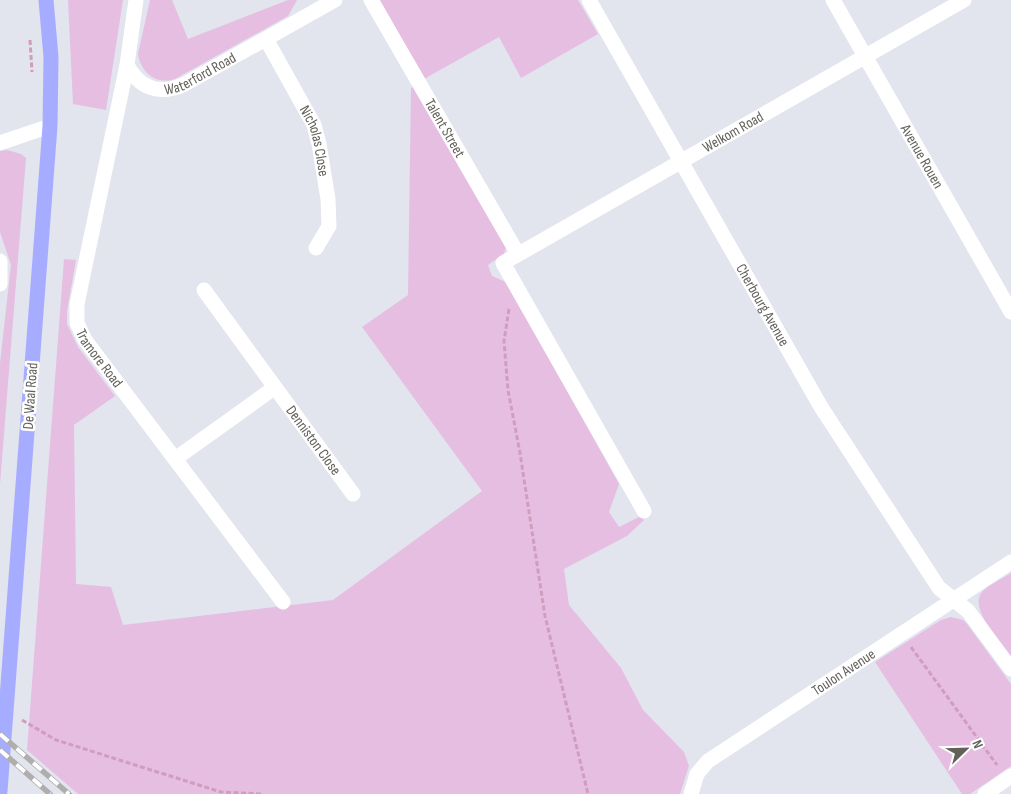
<svg xmlns="http://www.w3.org/2000/svg" width="1011" height="794" viewBox="0 0 1011 794" font-family="'Sofia Sans Condensed',sans-serif">
	<rect width="100%" height="100%" fill="#e2e4ee"/>
	<g fill="#e6bee2">
		<path d="M 68,0 L 123,0 L 106,110 L 73,104 Z"/>
		<path d="M 150,0 L 172,0 L 188,39 L 288,0 L 297,0 L 288,16 L 175,79 C 156,85 141,73 138,54 Z"/>
		<path d="M 380,0 L 578,0 L 598,34 L 521,78 L 499,37 L 424,79 Z"/>
		<path d="M 414,86 L 506,247 L 504,254 L 488,265 L 492,276 L 506,282 L 619,484 L 609,512 L 619,527 L 641,516 L 644,520 L 627,536 L 564,569 L 569,605 L 621,668 L 643,710 L 684,752 L 689,766 L 680,794 L 78,794 L 27,750 L 64,259 L 76,260 L 67,311 L 67,324 L 78,347 L 115,396 L 74,425 L 76,584 L 111,587 L 123,625 L 333,600 L 482,491 L 362,327 L 408,295 L 411,88 Z"/>
		<path d="M 7,150 L 21,154 L 26,158 L 0,484 L 0,363 L 11,265 L 0,232 L 0,151 Z"/>
		<path d="M 1011,573 L 1011,656 C 1002,643 968,608 982,592 C 988,585 1002,579 1011,573 Z"/>
		<path d="M 951,617 L 963,620 L 967,624 L 1011,684 L 1011,766 L 970,794 L 962,794 L 875,662 L 941,620 Z"/>
	</g>
	<g fill="none" stroke-linecap="round" stroke-linejoin="round">
		<g stroke="#d19dbf" stroke-width="3" stroke-dasharray="5 2.5" stroke-linecap="butt">
			<path d="M 30,40 L 32,72"/>
			<path d="M 509,309 L 504,341 L 508,390 L 520,453 L 545,616 L 588,794"/>
			<path d="M 911,647 L 997,765"/>
			<path d="M 22,720 L 56,740 L 221,792 L 262,794"/>
		</g>
		<g stroke="#fff" stroke-width="15">
			<path id="s1" d="M 136,0 L 127,65 C 139,88 159,95 183,85 L 335,0"/>
			<path id="s2" d="M 371,0 L 518,254"/>
			<path id="s3" d="M 589,0 L 821,407 L 939,588 L 968,611 L 1011,669"/>
			<path id="s4" d="M 833,0 L 1011,312"/>
			<path id="s5" d="M 266,39 L 314,125 L 319,144 L 328,199 L 329,226 L 316,248"/>
			<path id="s6" d="M 127,65 L 77,304 L 77,323 L 85,340 L 283,602"/>
			<path d="M 0,143 L 50,126"/>
			<path d="M 0,261 L 0,284"/>
			<path id="s7" d="M 204,290 L 353,494"/>
			<path d="M 175,459 L 274,388"/>
			<path id="s8" d="M 644,511 L 503,263 L 964,0"/>
			<path id="s9" d="M 691,794 L 697,774 L 708,761 L 1011,562"/>
			<path d="M 985,794 L 1011,776"/>
		</g>
		<path stroke="#a6acff" stroke-width="15" d="M 0,791 L 50,126 L 51,57 L 46,0"/>
		<g stroke="#afaead" stroke-width="5.5">
			<g id="rail">
				<path d="M 0,734 L 69,794"/>
				<path d="M 0,750 L 50,794"/>
			</g>
		</g>
		<use href="#rail" stroke="#fff" stroke-width="4" stroke-dasharray="11" stroke-linecap="butt"/>
	</g>
	<g text-anchor="middle" stroke-width="5" stroke-linejoin="round" paint-order="stroke">
		<g font-size="15" fill="#63605a" stroke="#fff">
			<text dy="5" stroke="none"><textPath href="#s1" startOffset="152">Waterford Road</textPath></text>
			<text dy="5" stroke="none"><textPath href="#s2" startOffset="148">Talent Street</textPath></text>
			<text dy="5" stroke="none"><textPath href="#s8" startOffset="550">Welkom Road</textPath></text>
			<text dy="5" stroke="none"><textPath href="#s5" startOffset="114">Nicholas Close</textPath></text>
			<text dy="5" stroke="none"><textPath href="#s4" startOffset="180">Avenue Rouen</textPath></text>
			<text dy="5" stroke="none"><textPath href="#s3" startOffset="351">Cherbourg Avenue</textPath></text>
			<text dy="5" stroke="none"><textPath href="#s6" startOffset="305">Tramore Road</textPath></text>
			<text transform="translate(30 396) rotate(-86)" y="5">De Waal Road</text>
			<text dy="5" stroke="none"><textPath href="#s7" startOffset="186">Denniston Close</textPath></text>
			<text dy="5" stroke="none"><textPath href="#s9" startOffset="200">Toulon Avenue</textPath></text>
		</g>
	</g>
	<g transform="translate(966 749) rotate(67)" stroke="#ffffff" stroke-width="4" paint-order="stroke">
	<path d="M0-4L9 19L0 12L-9 19Z" fill="#63605a"/>
	<text y="-8" font-size="14" font-weight="bold" text-anchor="middle" fill="#63605a">N</text>
	</g>
</svg>
